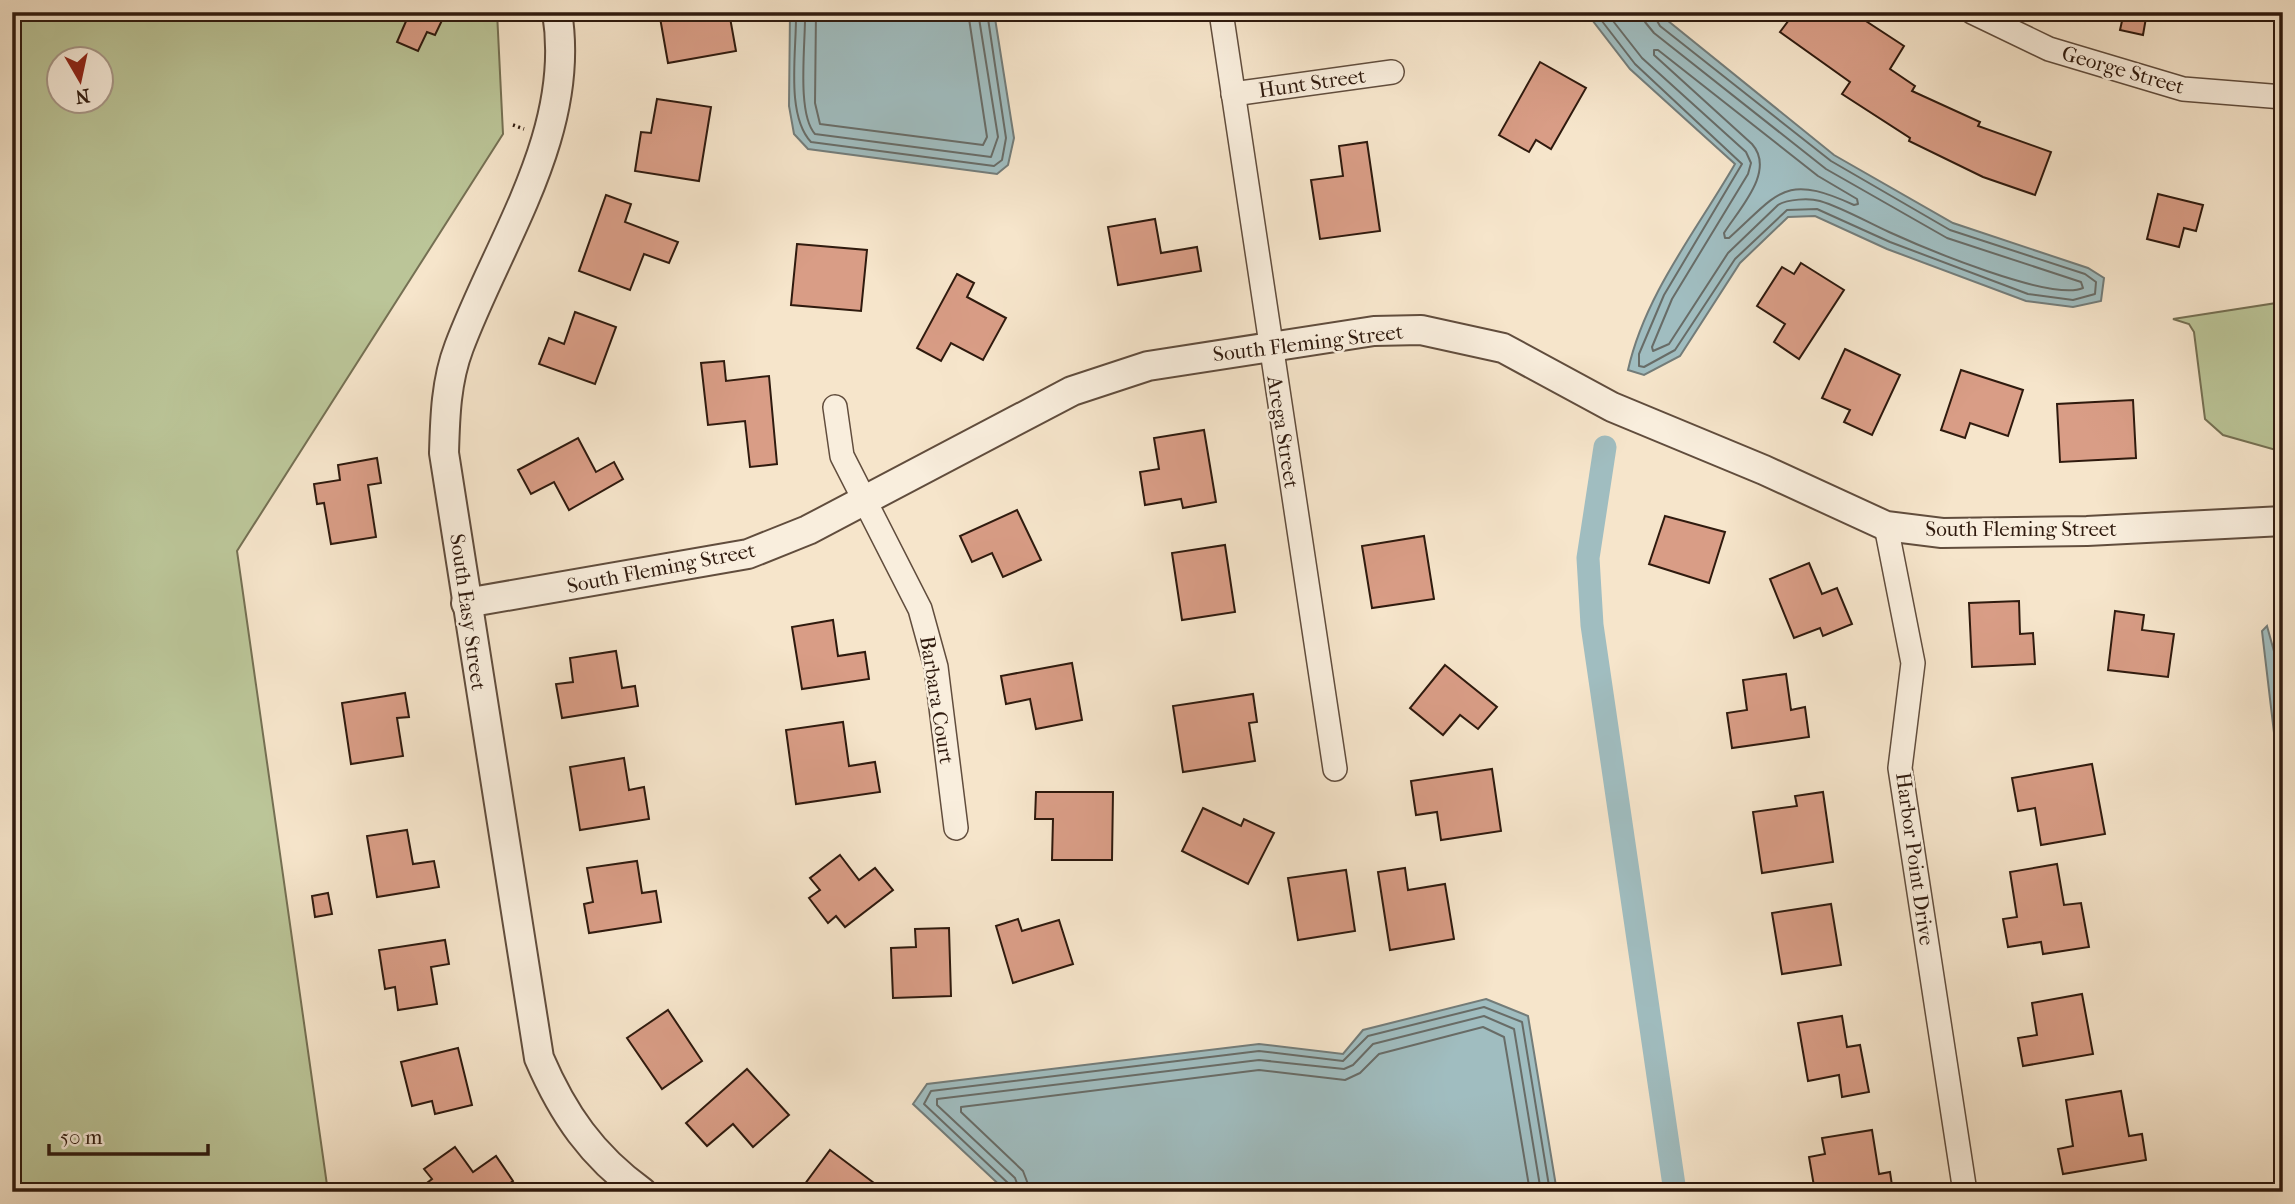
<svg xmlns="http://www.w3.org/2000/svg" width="2295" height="1204" viewBox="0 0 2295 1204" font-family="'IM FELL French Canon',serif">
	<rect width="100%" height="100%" fill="#f6e5cb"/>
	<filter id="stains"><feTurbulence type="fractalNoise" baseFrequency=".00286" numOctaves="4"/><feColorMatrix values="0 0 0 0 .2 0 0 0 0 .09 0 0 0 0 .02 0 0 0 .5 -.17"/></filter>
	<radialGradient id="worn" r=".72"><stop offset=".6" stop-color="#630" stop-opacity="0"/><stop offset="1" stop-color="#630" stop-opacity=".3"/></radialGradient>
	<g fill="#bbc598" stroke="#757053" stroke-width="2" fill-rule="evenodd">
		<path d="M 12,12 L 497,12 L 503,134 L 237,551 L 328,1192 L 12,1192 ZM 60,60 L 102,60 L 102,102 L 60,102 Z"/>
		<path d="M 2283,302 L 2283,452 L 2223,435 L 2205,419 L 2194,332 L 2189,324 L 2173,319 Z"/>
	</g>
	<g fill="#a0bdc0" stroke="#737c79" stroke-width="2">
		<path d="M 790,12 L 994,12 L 1014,138 L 1008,165 L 997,174 L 808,149 L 794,134 L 789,106 Z"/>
		<path d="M 1586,12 L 1657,12 L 1834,155 L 1953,223 L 2088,268 L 2104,278 L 2101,301 L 2073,307 L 2026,301 L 1887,249 L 1815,216 L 1788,217 L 1740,263 L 1680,356 L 1644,375 L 1628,370 C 1645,294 1697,230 1735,164 L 1630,69 Z"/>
		<path d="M 2267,626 L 2283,684 L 2283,809 L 2262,631 Z"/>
		<path d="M 1486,999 L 1528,1016 L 1557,1192 L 1007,1192 L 913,1104 L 927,1084 L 1259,1044 L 1343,1054 L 1363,1030 Z"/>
	</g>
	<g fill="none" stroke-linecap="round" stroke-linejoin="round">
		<g stroke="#686c67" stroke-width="2">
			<path d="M 796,12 C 797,49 785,114 811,142 L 994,166 L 1002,160 L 1006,138 L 987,12"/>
			<path d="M 805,12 C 806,41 796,113 815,134 L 991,157 L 998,137 L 978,12"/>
			<path d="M 816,12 L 815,103 L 820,124 L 983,145 L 987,137 L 968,12"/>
			<path d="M 1595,12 L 1635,64 L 1742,164 L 1664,295 L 1639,354 L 1639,366 L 1644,367 L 1675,350 L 1735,259 L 1787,210 L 1817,209 L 1890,242 L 2028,294 L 2073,300 L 2095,294 L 2096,282 L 2085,274 L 1950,230 L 1831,161 L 1660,26 L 1652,12"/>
			<path d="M 1606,12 L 1642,58 L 1746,152 L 1751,163 L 1748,174 L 1672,299 L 1652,347 L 1653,351 L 1669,344 L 1728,253 L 1778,205 C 1788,199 1809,198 1820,201 C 1843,208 1867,222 1889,232 C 1924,248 2052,302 2083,288 L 2081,282 L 1947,238 L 1826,169 L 1654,33 L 1645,22 L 1644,12"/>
			<path d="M 1654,50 L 1658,50 L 1818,176 L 1857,199 L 1858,204 L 1854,205 C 1784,173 1780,192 1729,238 L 1725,238 L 1724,233 C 1739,209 1776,171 1752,144 L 1654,55 Z"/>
			<path d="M 2283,679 L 2275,683 L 2283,755"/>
			<path d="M 1011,1192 L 1009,1184 L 924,1104 L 931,1091 L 1259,1051 L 1343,1061 L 1368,1036 L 1484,1007 L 1522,1022 L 1550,1192"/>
			<path d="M 1020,1192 L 1015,1178 L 937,1105 L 937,1099 L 1259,1060 L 1344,1069 L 1353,1065 L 1373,1044 L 1484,1016 L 1514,1029 L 1541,1192"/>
			<path d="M 1031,1192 L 1023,1171 L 961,1112 L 961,1107 L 1259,1070 L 1345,1080 L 1360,1073 L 1379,1054 L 1483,1027 L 1504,1037 L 1530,1192"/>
		</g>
		<path stroke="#a0bdc0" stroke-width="23" d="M 1605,447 L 1588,558 L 1592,625 L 1675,1192"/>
	</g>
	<g fill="#d99d86" stroke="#2f1a0e" stroke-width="2">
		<path d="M 410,12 L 446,12 L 435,35 L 427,32 L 418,51 L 397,42 Z"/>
		<path d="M 659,12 L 729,12 L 736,51 L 668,63 Z"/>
		<path d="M 1795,12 L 1852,12 L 1904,46 L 1890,69 L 1915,86 L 1912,91 L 1980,122 L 1978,126 L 2051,152 L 2035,195 L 1983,177 L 1909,141 L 1910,138 L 1842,94 L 1850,82 L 1780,32 Z"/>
		<path d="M 2124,12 L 2147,12 L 2143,35 L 2120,30 Z"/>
		<path d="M 1540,62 L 1586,88 L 1551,149 L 1536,140 L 1529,152 L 1499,135 Z"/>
		<path d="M 657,99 L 711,107 L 699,181 L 635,171 L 641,132 L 651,133 Z"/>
		<path d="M 1367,142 L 1380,231 L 1320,239 L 1311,180 L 1343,176 L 1339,146 Z"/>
		<path d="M 2158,194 L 2203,205 L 2196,231 L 2184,228 L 2179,247 L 2147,239 Z"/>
		<path d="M 606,195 L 631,204 L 625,222 L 678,242 L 669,263 L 644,254 L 630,290 L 579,271 Z"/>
		<path d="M 1155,219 L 1161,253 L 1197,247 L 1201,271 L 1118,285 L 1108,227 Z"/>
		<path d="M 797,244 L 867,250 L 861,311 L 791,305 Z"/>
		<path d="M 1801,263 L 1844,290 L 1799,359 L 1774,342 L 1785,324 L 1757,306 L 1782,267 L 1794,274 Z"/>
		<path d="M 957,274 L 974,283 L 967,297 L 1006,318 L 983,360 L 951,343 L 941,361 L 917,348 Z"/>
		<path d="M 575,312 L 616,327 L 595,384 L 539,364 L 549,338 L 564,344 Z"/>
		<path d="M 1845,349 L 1900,375 L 1872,435 L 1844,422 L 1850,410 L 1822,398 Z"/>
		<path d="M 724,361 L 726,381 L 769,376 L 777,464 L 750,467 L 745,421 L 708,425 L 701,363 Z"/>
		<path d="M 1961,370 L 2023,390 L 2008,436 L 1970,423 L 1965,438 L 1941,430 Z"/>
		<path d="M 2133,400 L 2136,458 L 2060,462 L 2057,404 Z"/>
		<path d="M 1204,430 L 1216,502 L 1183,508 L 1181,499 L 1145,505 L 1140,472 L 1159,469 L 1154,438 Z"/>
		<path d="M 578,438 L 596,472 L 614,462 L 623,479 L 569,510 L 554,482 L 531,494 L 518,470 Z"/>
		<path d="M 377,458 L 381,483 L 368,485 L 376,537 L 331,544 L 324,503 L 317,504 L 314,484 L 340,480 L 338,465 Z"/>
		<path d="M 1017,510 L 1041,560 L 1003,577 L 992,553 L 972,562 L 960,536 Z"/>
		<path d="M 1665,516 L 1725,532 L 1709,583 L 1649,564 Z"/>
		<path d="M 1424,536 L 1434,599 L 1372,608 L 1362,546 Z"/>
		<path d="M 1225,545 L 1235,612 L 1182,620 L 1172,553 Z"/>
		<path d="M 1809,563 L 1822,594 L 1837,588 L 1852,624 L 1823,636 L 1820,628 L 1794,638 L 1770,579 Z"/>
		<path d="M 2019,601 L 2020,634 L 2033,633 L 2035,664 L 1972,667 L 1969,603 Z"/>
		<path d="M 2115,611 L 2144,615 L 2142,630 L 2174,634 L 2168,677 L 2108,670 Z"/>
		<path d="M 833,620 L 838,656 L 865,652 L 869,679 L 802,689 L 792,627 Z"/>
		<path d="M 616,651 L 622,688 L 635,686 L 638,706 L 562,718 L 556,684 L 573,682 L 570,658 Z"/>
		<path d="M 1072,663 L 1082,720 L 1036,729 L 1030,699 L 1006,704 L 1001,676 Z"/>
		<path d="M 1445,665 L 1497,707 L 1478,729 L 1460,715 L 1443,735 L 1410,708 Z"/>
		<path d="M 1786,674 L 1791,710 L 1805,707 L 1809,737 L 1732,748 L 1727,713 L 1747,710 L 1743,680 Z"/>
		<path d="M 405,693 L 409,717 L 397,718 L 403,756 L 351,764 L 342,703 Z"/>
		<path d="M 1253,694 L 1257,722 L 1249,723 L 1255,761 L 1183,772 L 1173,706 Z"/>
		<path d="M 843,722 L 849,766 L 875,762 L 880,792 L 796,804 L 786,730 Z"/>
		<path d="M 624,758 L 629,790 L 644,787 L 649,819 L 580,830 L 570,767 Z"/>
		<path d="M 2092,764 L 2105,834 L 2041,845 L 2035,808 L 2018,811 L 2012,778 Z"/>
		<path d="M 1492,769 L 1501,831 L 1441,840 L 1437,812 L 1416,815 L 1411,781 Z"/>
		<path d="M 1036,792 L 1113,792 L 1112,860 L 1052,860 L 1053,819 L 1035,819 Z"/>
		<path d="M 1823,792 L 1833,862 L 1762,873 L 1753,812 L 1797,806 L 1795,796 Z"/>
		<path d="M 1203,808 L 1241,826 L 1244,819 L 1274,833 L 1248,884 L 1182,851 Z"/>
		<path d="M 407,830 L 413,864 L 434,861 L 439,887 L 377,897 L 367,836 Z"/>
		<path d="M 840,855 L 859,880 L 875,868 L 893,890 L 845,927 L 836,916 L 828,923 L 809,898 L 820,890 L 810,878 Z"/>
		<path d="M 637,861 L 642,893 L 656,891 L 661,922 L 589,933 L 584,904 L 593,902 L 587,868 Z"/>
		<path d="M 2057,864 L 2064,905 L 2081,903 L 2089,947 L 2043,954 L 2041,942 L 2008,947 L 2003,919 L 2017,917 L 2010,872 Z"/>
		<path d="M 1405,868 L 1408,890 L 1445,884 L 1454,939 L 1390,950 L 1378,872 Z"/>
		<path d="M 1346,870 L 1355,931 L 1298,940 L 1288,878 Z"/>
		<path d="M 328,893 L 332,914 L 315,917 L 312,896 Z"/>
		<path d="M 1831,904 L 1841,965 L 1782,974 L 1772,913 Z"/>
		<path d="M 1018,919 L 1022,931 L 1059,920 L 1073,964 L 1013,983 L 996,926 Z"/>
		<path d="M 949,928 L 951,996 L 893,998 L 891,948 L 916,947 L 915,929 Z"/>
		<path d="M 445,940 L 449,964 L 431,967 L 437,1004 L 398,1010 L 395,987 L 385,989 L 379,950 Z"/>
		<path d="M 2082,994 L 2093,1054 L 2023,1066 L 2018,1038 L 2037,1035 L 2032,1003 Z"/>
		<path d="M 668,1010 L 702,1061 L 662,1089 L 627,1038 Z"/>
		<path d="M 1842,1016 L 1847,1047 L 1860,1045 L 1869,1092 L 1842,1097 L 1839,1075 L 1808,1081 L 1798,1023 Z"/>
		<path d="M 458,1048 L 472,1105 L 435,1114 L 432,1101 L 412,1106 L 401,1062 Z"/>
		<path d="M 747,1069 L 789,1115 L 753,1147 L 733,1124 L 707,1146 L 686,1123 Z"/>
		<path d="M 2121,1091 L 2129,1136 L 2142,1134 L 2146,1160 L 2063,1174 L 2058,1149 L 2073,1146 L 2066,1100 Z"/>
		<path d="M 1872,1130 L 1879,1174 L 1890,1172 L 1893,1192 L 1815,1192 L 1809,1157 L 1825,1154 L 1822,1138 Z"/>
		<path d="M 455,1147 L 473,1172 L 496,1156 L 513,1181 L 498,1192 L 415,1192 L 432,1179 L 424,1169 Z"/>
		<path d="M 830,1150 L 886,1192 L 799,1192 Z"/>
	</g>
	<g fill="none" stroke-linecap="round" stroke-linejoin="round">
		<g stroke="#614d3d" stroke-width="26">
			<g id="minor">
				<path d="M 1221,12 L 1335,769"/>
				<path d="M 1972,12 L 2049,49 L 2183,89 L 2283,97"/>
				<path d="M 1233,94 L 1392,72"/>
				<path d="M 835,407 L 842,456 L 920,609 L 936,667 L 956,828"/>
				<path d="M 1886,526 L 1913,663 L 1900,768 L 1965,1192"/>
			</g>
		</g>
		<g stroke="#614d3d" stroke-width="32">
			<g id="tertiary">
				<path d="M 557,12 C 577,132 499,240 459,347 C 446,381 445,417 444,453 L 539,1058 C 563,1114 592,1156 642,1192"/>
				<path d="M 466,603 L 748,554 L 808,530 L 1072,391 L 1148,366 L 1374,331 L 1421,330 L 1503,348 L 1612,407 L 1764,470 L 1886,526 L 1942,533 L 2087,531 L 2283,521"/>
			</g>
		</g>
		<path stroke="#2f1a0e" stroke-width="3.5" stroke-dasharray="2 3.5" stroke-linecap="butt" d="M 513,125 L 524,129"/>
		<use href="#minor" stroke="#f9eedd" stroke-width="23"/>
		<use href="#tertiary" stroke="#f9eedd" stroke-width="28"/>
	</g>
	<g text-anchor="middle" stroke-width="5" stroke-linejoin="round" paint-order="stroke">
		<g font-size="21" fill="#2f1a0e" stroke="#f9eedd">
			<text transform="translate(2123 70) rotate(16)" y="7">George Street</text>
			<text transform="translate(1312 83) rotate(-8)" y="7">Hunt Street</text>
			<text transform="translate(1308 343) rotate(-7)" y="7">South Fleming Street</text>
			<text transform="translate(1283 432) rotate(81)" y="7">Arega Street</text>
			<text x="2021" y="536">South Fleming Street</text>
			<text transform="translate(661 568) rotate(-11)" y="7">South Fleming Street</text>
			<text transform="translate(468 612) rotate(82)" y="7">South Easy Street</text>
			<text transform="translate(937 700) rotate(81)" y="7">Barbara Court</text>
			<text transform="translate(1915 859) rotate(82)" y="7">Harbor Point Drive</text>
		</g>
	</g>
	<rect width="2295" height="1204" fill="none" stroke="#f6e5cb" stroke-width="42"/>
	<rect x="14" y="14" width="2267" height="1176" fill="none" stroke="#2f1a0e" stroke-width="3.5"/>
	<rect x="21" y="21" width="2253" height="1162" fill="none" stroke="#2f1a0e" stroke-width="2"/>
	<g transform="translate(80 80) rotate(171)"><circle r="33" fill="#f9eedd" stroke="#a8998a" stroke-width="2"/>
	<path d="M0-5L12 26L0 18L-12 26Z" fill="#8f2418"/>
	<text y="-10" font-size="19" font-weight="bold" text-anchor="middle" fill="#2f1a0e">N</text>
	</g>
	<path d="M49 1144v10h159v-10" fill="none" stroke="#2f1a0e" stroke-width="3.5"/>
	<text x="60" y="1144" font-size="21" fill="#2f1a0e" stroke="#f9eedd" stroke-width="5" paint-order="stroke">50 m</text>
	<rect width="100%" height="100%" filter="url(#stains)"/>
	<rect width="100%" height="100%" fill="url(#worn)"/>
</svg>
